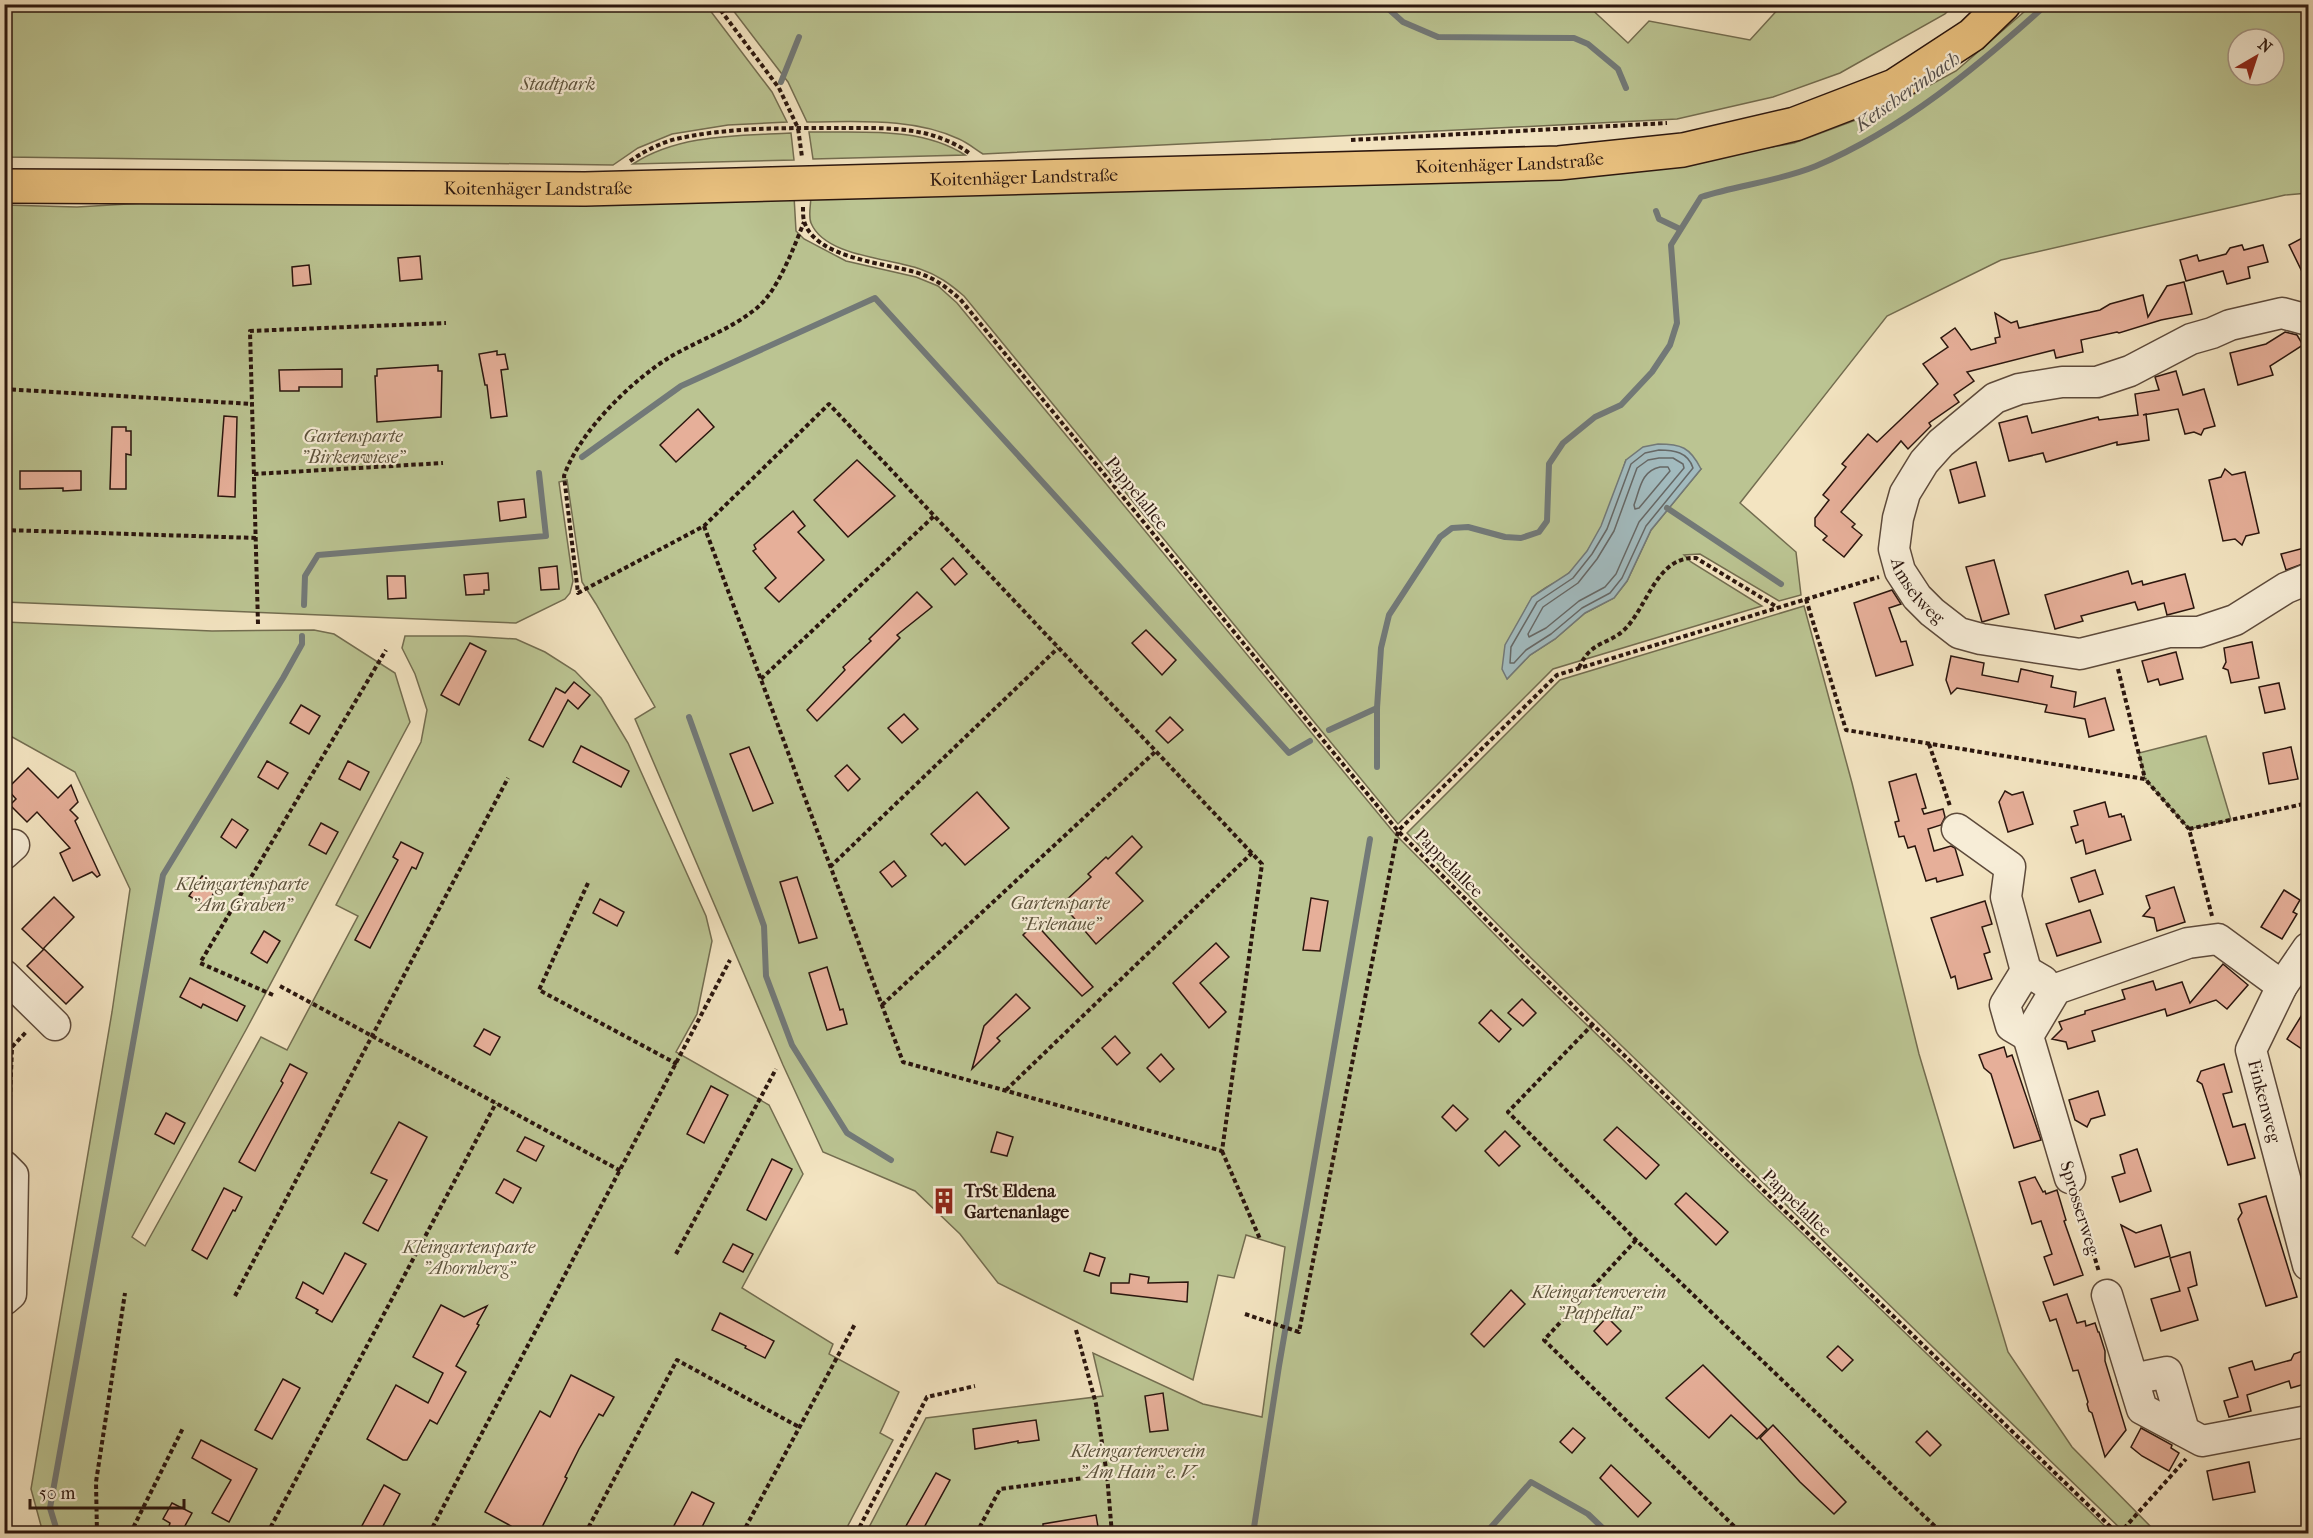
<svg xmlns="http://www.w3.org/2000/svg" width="2313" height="1538" viewBox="0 0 2313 1538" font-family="'IM FELL French Canon',serif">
	<rect width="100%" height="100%" fill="#f3e4c1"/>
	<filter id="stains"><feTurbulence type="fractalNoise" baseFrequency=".00333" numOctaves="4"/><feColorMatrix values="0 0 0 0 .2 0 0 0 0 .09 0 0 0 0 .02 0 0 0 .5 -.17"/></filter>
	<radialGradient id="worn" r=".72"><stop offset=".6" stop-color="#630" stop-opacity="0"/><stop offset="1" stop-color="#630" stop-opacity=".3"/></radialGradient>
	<g fill="#bbc492" stroke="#736d50" stroke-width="1.5" fill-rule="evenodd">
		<path d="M 5,4 L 706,5 L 772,92 L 787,122 L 728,125 L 672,134 L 638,148 L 613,165 L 5,157 Z"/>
		<path d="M 1586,4 L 1628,43 L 1649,21 L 1750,40 L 1782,5 L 1954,5 L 1945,14 L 1840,73 L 1773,97 L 1677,119 L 983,154 C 975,149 968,143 959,139 C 913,117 857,122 807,122 L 788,82 L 729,5 Z"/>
		<path d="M 2032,5 L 2308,5 L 2308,193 L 2285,195 L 2001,260 L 1887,316 L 1740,503 L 1796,552 L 1801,595 L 1779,601 L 1700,554 L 1684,555 L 1691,562 L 1762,606 L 1553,669 L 1398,824 L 964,296 C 950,284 938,275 920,269 C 891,258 825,257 811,223 C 808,216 811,204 811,195 L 1702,160 L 1794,143 L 1888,108 L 1956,71 ZM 2238,39 L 2274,39 L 2274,75 L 2238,75 ZM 1626,460 L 1701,469 L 1651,530 L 1627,581 L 1614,598 L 1585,613 L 1555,639 L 1530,655 L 1508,678 C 1513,652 1516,623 1531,600 C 1539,588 1558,583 1568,574 C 1600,545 1613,499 1626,460 Z"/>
		<path d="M 809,132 C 859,133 921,126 965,155 L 813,159 Z"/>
		<path d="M 791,133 L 794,160 L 633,164 C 679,134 738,136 791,133 Z"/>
		<path d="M 794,196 L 796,231 L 804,239 L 846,261 L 916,277 L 938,286 L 957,303 L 1395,834 L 1525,965 L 2112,1533 L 866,1533 L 926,1418 L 1103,1396 L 1093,1353 L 1203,1404 L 1262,1417 L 1285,1247 L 1246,1235 L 1234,1278 L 1218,1275 L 1193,1380 L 998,1283 L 960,1234 L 915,1191 L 823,1152 L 783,1065 L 635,719 L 655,707 L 596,604 L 582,582 L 567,480 L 559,482 L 573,581 L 570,593 L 565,599 L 516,623 L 5,602 L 4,205 L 77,207 L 196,200 Z"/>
		<path d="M 1804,606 L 1852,783 L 1919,1054 L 2008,1352 L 2072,1447 L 2157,1533 L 2125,1533 L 1531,958 L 1407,833 L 1560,680 Z"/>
		<path d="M 5,622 L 212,631 L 314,630 L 334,634 L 395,673 L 410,722 L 247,1028 L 132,1237 L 145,1246 L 261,1037 L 287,1050 L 358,916 L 336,905 L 421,742 L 427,710 L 415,674 L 402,648 L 405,636 L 466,636 L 516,639 L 545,652 L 575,671 L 601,698 L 628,743 L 706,916 L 712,941 L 697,1014 L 676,1052 L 769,1105 L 803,1174 L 742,1288 L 833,1344 L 829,1354 L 899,1392 L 880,1433 L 893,1440 L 844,1533 L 43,1533 L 31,1489 L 112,1012 L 130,889 L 75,772 L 5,733 Z"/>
		<path d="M 2206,736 L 2231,820 L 2189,829 L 2145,779 L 2139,753 Z"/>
	</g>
	<path fill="#a2bbbf" stroke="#727978" stroke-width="1.5" d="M 1658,444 C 1681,444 1690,447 1701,469 L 1651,530 L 1627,581 L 1614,598 L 1585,613 L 1555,639 L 1530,655 L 1507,679 L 1502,669 L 1505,645 L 1532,597 L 1569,573 L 1587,551 L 1601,526 L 1626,460 L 1643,447 Z"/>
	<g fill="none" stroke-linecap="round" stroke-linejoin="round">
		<g stroke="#666866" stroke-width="1.5">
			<path d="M 1659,450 C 1674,450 1688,452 1693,468 L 1646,526 L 1622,578 L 1610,593 L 1582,608 L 1551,634 L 1526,650 L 1514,663 L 1510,663 L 1511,647 L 1537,602 L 1573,578 L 1592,554 L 1607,529 L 1631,464 L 1645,453 Z"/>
			<path d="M 1659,458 L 1673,458 L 1683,464 L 1684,468 L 1639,522 L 1616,574 L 1605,587 L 1579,601 L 1546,628 L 1529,637 L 1528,634 L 1543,607 L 1578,583 L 1597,559 L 1614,531 L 1637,468 L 1648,460 Z"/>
			<path d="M 1660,467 L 1668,467 L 1670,471 L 1639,508 L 1635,509 L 1634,505 C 1640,489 1641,471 1660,467 Z"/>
		</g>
		<g stroke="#727978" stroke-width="6">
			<path d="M 1383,4 L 1403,22 L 1438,37 L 1574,38 L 1588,44 L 1618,69 L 1626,88"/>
			<path d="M 781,82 L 799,37"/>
			<path d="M 1656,211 L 1659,219 L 1680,229"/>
			<path d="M 582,457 L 681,386 L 875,298 L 1289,753 L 1310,741"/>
			<path d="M 1667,508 L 1781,584"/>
			<path d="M 304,605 L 305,576 L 318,555 L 546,536 L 539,473"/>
			<path d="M 689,717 L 764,926 L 766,976 L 792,1045 L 847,1133 L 891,1160"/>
			<path d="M 1329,730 L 1377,708"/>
			<path d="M 1377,767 L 1377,708 L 1381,648 L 1389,615 L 1440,537 L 1452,528 L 1468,527 L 1505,537 L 1521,538 L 1539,532 L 1547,521 L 1549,464 L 1563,443 L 1595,417 L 1621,405 L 1652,372 L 1670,345 L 1677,323 L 1671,245 L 1701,197 C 1739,185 1780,181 1816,166 C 1903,129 1977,67 2047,4"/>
			<path d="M 58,1534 L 50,1508 L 163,875 L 283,678 L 302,644 L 302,636"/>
			<path d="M 1253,1534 L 1279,1366 L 1370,839"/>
			<path d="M 1485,1534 L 1531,1482 L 1588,1514 L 1609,1534"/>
		</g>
	</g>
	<g fill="#e6af99" stroke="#2b160e" stroke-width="1.5">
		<path d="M 2308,235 L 2308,284 L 2289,245 Z"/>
		<path d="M 2242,245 L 2244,250 L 2263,245 L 2268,262 L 2248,267 L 2250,278 L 2227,284 L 2223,271 L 2186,281 L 2180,260 L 2197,255 L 2199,261 L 2226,254 L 2230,248 Z"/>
		<path d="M 420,256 L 422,279 L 400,281 L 398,258 Z"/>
		<path d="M 309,265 L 311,284 L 293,286 L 292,267 Z"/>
		<path d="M 2184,282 L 2192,314 L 2161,320 L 2119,333 L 2117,332 L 2081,340 L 2083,352 L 2056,358 L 2054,350 L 1967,372 L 1974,381 L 1954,395 L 1959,402 L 1929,423 L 1931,426 L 1908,449 L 1901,441 L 1841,512 L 1855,524 L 1852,527 L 1862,535 L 1844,557 L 1823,540 L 1827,536 L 1815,526 L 1815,518 L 1829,500 L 1823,495 L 1846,467 L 1842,464 L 1868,434 L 1877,442 L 1938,384 L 1923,364 L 1948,347 L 1941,338 L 1955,328 L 1971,350 L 1996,343 L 1995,338 L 2000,337 L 1995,313 L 2011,323 L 2017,321 L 2019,328 L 2100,310 L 2110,304 L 2143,295 L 2148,317 L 2167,286 Z"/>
		<path d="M 2285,332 L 2297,335 L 2303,345 L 2270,366 L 2273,375 L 2238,385 L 2230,353 L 2266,344 Z"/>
		<path d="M 497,351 L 497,355 L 505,354 L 508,369 L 501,370 L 507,416 L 491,418 L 487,385 L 485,385 L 479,354 Z"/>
		<path d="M 438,365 L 438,371 L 442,371 L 441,417 L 377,422 L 375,376 L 377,376 L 377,369 Z"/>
		<path d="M 342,369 L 342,387 L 299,387 L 299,391 L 280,391 L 279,370 Z"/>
		<path d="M 2176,371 L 2183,395 L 2204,389 L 2215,426 L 2204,429 L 2201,435 L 2194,432 L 2185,434 L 2178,409 L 2143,415 L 2146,414 L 2149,440 L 2117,445 L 2117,442 L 2046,462 L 2043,453 L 2009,461 L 1999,423 L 2027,416 L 2032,433 L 2098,417 L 2099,420 L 2138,415 L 2135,394 L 2159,390 L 2155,377 Z"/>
		<path d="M 698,409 L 714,427 L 676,462 L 660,445 Z"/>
		<path d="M 224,416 L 237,417 L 235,497 L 218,496 Z"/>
		<path d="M 112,427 L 126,427 L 126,431 L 131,431 L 131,455 L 126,454 L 126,489 L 110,489 Z"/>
		<path d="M 857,460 L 895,496 L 848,537 L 814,500 Z"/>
		<path d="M 1976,462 L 1985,496 L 1959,503 L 1950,470 Z"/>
		<path d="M 2225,469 L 2232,475 L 2245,472 L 2259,533 L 2246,536 L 2242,545 L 2235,539 L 2223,541 L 2209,480 L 2221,477 Z"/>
		<path d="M 20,471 L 81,471 L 81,490 L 63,491 L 63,488 L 20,489 Z"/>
		<path d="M 524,499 L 526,517 L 500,521 L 498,502 Z"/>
		<path d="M 793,511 L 805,526 L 798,532 L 824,560 L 779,602 L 765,588 L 776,578 L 753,551 L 756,549 L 754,545 Z"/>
		<path d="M 2308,547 L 2308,562 L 2286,570 L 2281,554 Z"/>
		<path d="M 953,558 L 967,574 L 955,585 L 941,569 Z"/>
		<path d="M 1994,560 L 2009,614 L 1982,622 L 1966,567 Z"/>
		<path d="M 557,566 L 559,589 L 541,590 L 539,568 Z"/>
		<path d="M 2128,571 L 2132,584 L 2142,581 L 2143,585 L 2185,574 L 2194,608 L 2167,615 L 2164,603 L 2138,610 L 2135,602 L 2081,616 L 2083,621 L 2055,629 L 2045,595 Z"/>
		<path d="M 488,573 L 489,590 L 484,590 L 484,594 L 466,595 L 464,575 Z"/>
		<path d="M 387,576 L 405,576 L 406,598 L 388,599 Z"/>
		<path d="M 1892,590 L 1901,604 L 1889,608 L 1901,642 L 1906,641 L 1913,665 L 1876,676 L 1854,603 Z"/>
		<path d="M 917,592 L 932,607 L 897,635 L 900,638 L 817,721 L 807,710 L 845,670 L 843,667 L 871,641 L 869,639 Z"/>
		<path d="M 1146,630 L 1176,660 L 1162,675 L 1132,643 Z"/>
		<path d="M 2252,642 L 2259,678 L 2231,683 L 2228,670 L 2223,668 L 2226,662 L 2224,648 Z"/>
		<path d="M 470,643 L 486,651 L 459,705 L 441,695 Z"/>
		<path d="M 2176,652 L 2183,679 L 2160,685 L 2158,679 L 2148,682 L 2142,661 Z"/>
		<path d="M 1951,656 L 1984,663 L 1982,675 L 2018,682 L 2021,669 L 2053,676 L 2051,687 L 2076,692 L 2074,707 L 2105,698 L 2114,730 L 2089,737 L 2085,719 L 2045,712 L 2047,705 L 1957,688 L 1951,694 L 1946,680 Z"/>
		<path d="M 574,682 L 590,695 L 578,709 L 568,700 L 543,747 L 529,740 L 556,688 L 565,693 Z"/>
		<path d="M 2279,683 L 2285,709 L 2265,713 L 2259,687 Z"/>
		<path d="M 301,705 L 320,716 L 309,734 L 290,723 Z"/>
		<path d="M 904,714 L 918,729 L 902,743 L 888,728 Z"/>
		<path d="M 1170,717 L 1183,730 L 1168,743 L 1156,731 Z"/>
		<path d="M 581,746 L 629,771 L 621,787 L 573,762 Z"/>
		<path d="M 749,747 L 773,803 L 753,811 L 730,754 Z"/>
		<path d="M 2291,747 L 2298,779 L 2269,784 L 2263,753 Z"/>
		<path d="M 267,761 L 288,773 L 278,789 L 258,777 Z"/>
		<path d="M 348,761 L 369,772 L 360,790 L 339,779 Z"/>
		<path d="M 847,765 L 860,779 L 848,791 L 835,776 Z"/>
		<path d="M 28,768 L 58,798 L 71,785 L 78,802 L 70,810 L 78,818 L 75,821 L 100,875 L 97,877 L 92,872 L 73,881 L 60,853 L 70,848 L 37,812 L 27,822 L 10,805 L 16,799 L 7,789 Z"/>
		<path d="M 1916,774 L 1926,808 L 1922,809 L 1924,814 L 1943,809 L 1945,817 L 1941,825 L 1928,829 L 1934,851 L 1951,846 L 1955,848 L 1963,875 L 1937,882 L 1936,878 L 1926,881 L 1915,846 L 1908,848 L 1904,836 L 1899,837 L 1895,822 L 1899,821 L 1889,782 Z"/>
		<path d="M 2005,791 L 2012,795 L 2023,792 L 2033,824 L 2008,832 L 1999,802 Z"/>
		<path d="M 977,792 L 1009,828 L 965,865 L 945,843 L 942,846 L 931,834 Z"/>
		<path d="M 2105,802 L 2109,817 L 2121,814 L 2122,817 L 2124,816 L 2131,840 L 2086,854 L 2083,840 L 2076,843 L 2071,827 L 2078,825 L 2074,811 Z"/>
		<path d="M 232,819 L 248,830 L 236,848 L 221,837 Z"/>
		<path d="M 321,823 L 338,832 L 326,854 L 309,845 Z"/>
		<path d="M 1132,836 L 1142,847 L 1116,873 L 1143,901 L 1096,944 L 1062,904 L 1091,877 L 1088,874 L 1106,857 L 1108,859 Z"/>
		<path d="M 401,842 L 423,853 L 416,869 L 412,867 L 370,948 L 355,940 L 398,860 L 393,857 Z"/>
		<path d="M 894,861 L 906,876 L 892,887 L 880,872 Z"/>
		<path d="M 2095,870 L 2103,894 L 2079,902 L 2071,878 Z"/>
		<path d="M 202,876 L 218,886 L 206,906 L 189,896 Z"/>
		<path d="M 797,877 L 817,938 L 799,943 L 780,882 Z"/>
		<path d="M 2174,887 L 2185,922 L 2157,931 L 2154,918 L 2143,916 L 2150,908 L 2146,896 Z"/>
		<path d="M 2284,890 L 2300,900 L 2293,912 L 2297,914 L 2282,939 L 2261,927 Z"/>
		<path d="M 54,897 L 74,917 L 43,949 L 22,929 Z"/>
		<path d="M 1311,898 L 1328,901 L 1320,951 L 1303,950 Z"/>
		<path d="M 600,899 L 624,912 L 617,926 L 593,913 Z"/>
		<path d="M 1985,901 L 1992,924 L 1982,927 L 1990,952 L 1984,954 L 1992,979 L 1958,989 L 1955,976 L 1951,978 L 1931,918 Z"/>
		<path d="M 2090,910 L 2101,942 L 2057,956 L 2046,924 Z"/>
		<path d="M 1035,923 L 1093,987 L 1082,996 L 1023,935 Z"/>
		<path d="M 264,931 L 280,941 L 267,963 L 251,953 Z"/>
		<path d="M 1216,943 L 1229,957 L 1200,983 L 1226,1012 L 1209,1028 L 1173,983 Z"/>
		<path d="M 44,949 L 83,987 L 66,1004 L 27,966 Z"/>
		<path d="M 2223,964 L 2248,985 L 2227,1009 L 2216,1000 L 2167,1016 L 2165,1009 L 2092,1031 L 2095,1041 L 2068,1049 L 2066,1042 L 2052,1039 L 2062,1029 L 2059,1022 L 2085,1014 L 2085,1011 L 2125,999 L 2122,990 L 2153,981 L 2156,990 L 2182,982 L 2190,1003 Z"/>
		<path d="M 827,967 L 840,1010 L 843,1009 L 847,1024 L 827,1030 L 809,973 Z"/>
		<path d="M 190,978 L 245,1006 L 237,1021 L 203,1004 L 201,1008 L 180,997 Z"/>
		<path d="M 1016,994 L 1030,1008 L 997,1038 L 1000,1041 L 972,1069 L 984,1026 Z"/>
		<path d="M 1522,999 L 1536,1013 L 1523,1026 L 1508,1013 Z"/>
		<path d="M 2308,1005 L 2308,1053 L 2287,1039 Z"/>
		<path d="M 1491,1010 L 1511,1029 L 1499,1042 L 1479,1023 Z"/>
		<path d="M 484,1029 L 500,1037 L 490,1055 L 474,1046 Z"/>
		<path d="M 1115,1036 L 1130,1053 L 1117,1065 L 1102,1048 Z"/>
		<path d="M 2004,1047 L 2007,1057 L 2012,1055 L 2041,1140 L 2014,1148 L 1991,1074 L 1984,1068 L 1979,1055 Z"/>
		<path d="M 1161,1054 L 1174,1069 L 1160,1082 L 1147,1068 Z"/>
		<path d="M 290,1064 L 307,1073 L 255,1171 L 239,1162 L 283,1083 L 281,1081 Z"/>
		<path d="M 2224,1064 L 2232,1092 L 2223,1094 L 2233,1127 L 2245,1124 L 2255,1158 L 2228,1165 L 2202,1084 L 2197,1081 L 2201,1071 Z"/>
		<path d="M 711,1086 L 728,1095 L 704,1143 L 687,1134 Z"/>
		<path d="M 2098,1091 L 2105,1115 L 2091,1119 L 2087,1127 L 2075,1120 L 2069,1100 Z"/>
		<path d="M 1453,1105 L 1468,1119 L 1456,1131 L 1442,1117 Z"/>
		<path d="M 166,1113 L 185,1123 L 174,1144 L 155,1134 Z"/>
		<path d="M 399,1122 L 427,1137 L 378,1231 L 363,1223 L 387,1180 L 371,1173 Z"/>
		<path d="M 1617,1127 L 1659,1165 L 1646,1179 L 1604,1140 Z"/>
		<path d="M 1505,1131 L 1520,1146 L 1499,1166 L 1485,1151 Z"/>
		<path d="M 997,1132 L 1013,1137 L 1007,1156 L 991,1152 Z"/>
		<path d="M 525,1137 L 544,1146 L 536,1161 L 517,1151 Z"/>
		<path d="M 2137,1149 L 2151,1191 L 2120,1202 L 2112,1177 L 2125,1173 L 2120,1155 Z"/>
		<path d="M 772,1159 L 792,1169 L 766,1220 L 747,1210 Z"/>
		<path d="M 2035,1177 L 2043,1192 L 2045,1191 L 2046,1194 L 2057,1190 L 2066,1220 L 2064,1221 L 2083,1275 L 2054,1285 L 2044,1257 L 2052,1254 L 2041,1221 L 2032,1224 L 2019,1182 Z"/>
		<path d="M 504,1179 L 521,1188 L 513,1203 L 496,1193 Z"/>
		<path d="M 224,1188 L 242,1197 L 235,1211 L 233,1210 L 207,1259 L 192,1250 Z"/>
		<path d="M 1686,1193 L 1728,1232 L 1716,1245 L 1675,1204 Z"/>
		<path d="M 2266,1196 L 2297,1297 L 2266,1306 L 2238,1219 L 2242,1213 L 2239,1204 Z"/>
		<path d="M 2121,1225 L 2136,1233 L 2161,1225 L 2170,1256 L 2135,1267 Z"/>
		<path d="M 733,1244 L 753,1254 L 743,1272 L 723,1262 Z"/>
		<path d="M 2190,1252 L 2197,1285 L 2188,1288 L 2198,1320 L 2161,1331 L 2151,1299 L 2180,1291 L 2170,1258 Z"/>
		<path d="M 345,1253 L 366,1264 L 332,1322 L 316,1313 L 318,1310 L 296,1298 L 303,1282 L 323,1294 Z"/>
		<path d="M 1090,1253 L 1105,1258 L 1099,1276 L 1084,1271 Z"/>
		<path d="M 1130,1274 L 1149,1277 L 1148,1283 L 1188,1282 L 1187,1302 L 1111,1293 L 1111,1283 L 1129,1283 Z"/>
		<path d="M 1511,1290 L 1525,1304 L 1484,1347 L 1471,1334 Z"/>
		<path d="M 2067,1294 L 2077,1323 L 2085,1321 L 2086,1326 L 2095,1323 L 2098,1332 L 2099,1332 L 2105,1351 L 2105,1361 L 2126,1430 L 2105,1457 L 2092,1413 L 2089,1411 L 2087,1404 L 2088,1402 L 2078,1370 L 2073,1371 L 2056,1319 L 2050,1321 L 2043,1302 Z"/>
		<path d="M 441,1305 L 464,1317 L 487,1306 L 477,1324 L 479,1325 L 456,1366 L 466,1372 L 437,1424 L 430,1420 L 407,1460 L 403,1460 L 367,1439 L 396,1385 L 428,1403 L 443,1373 L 413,1357 Z"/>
		<path d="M 720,1313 L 774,1341 L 765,1358 L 745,1348 L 746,1346 L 712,1330 Z"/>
		<path d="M 1607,1317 L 1621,1331 L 1607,1345 L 1594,1331 Z"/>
		<path d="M 1838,1346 L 1853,1360 L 1842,1371 L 1827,1357 Z"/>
		<path d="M 2308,1349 L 2308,1383 L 2291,1388 L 2289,1381 L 2247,1395 L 2251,1411 L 2229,1417 L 2224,1401 L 2238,1397 L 2229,1368 L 2252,1361 L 2255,1370 L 2291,1360 L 2294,1354 Z"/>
		<path d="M 1703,1365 L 1767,1429 L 1757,1439 L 1731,1415 L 1709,1438 L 1666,1398 Z"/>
		<path d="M 571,1375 L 614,1397 L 603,1416 L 599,1414 L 579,1449 L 565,1477 L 567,1478 L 539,1533 L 508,1533 L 511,1526 L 485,1512 L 540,1411 L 550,1417 Z"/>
		<path d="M 283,1379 L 300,1388 L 272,1439 L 255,1430 Z"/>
		<path d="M 1163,1393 L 1168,1430 L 1150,1432 L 1145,1396 Z"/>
		<path d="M 1036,1420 L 1039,1440 L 1018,1443 L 1018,1441 L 975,1449 L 973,1429 Z"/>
		<path d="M 1773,1425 L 1846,1502 L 1834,1514 L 1800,1482 L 1760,1438 Z"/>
		<path d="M 1573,1428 L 1585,1438 L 1572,1453 L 1560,1442 Z"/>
		<path d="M 2141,1428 L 2172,1445 L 2171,1448 L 2179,1453 L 2169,1471 L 2142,1456 L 2131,1447 Z"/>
		<path d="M 1927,1431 L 1941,1445 L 1930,1456 L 1916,1442 Z"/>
		<path d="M 201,1440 L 257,1469 L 229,1522 L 212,1513 L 231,1480 L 192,1458 Z"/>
		<path d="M 2249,1462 L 2255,1492 L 2213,1500 L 2207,1471 Z"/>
		<path d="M 1611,1465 L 1651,1503 L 1638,1517 L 1600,1478 Z"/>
		<path d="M 936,1473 L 950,1480 L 921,1533 L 902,1533 Z"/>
		<path d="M 384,1485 L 400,1494 L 382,1528 L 379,1533 L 358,1533 Z"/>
		<path d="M 692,1492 L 714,1503 L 699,1533 L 670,1533 Z"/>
		<path d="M 172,1503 L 192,1513 L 181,1533 L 167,1533 L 170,1523 L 163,1519 Z"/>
		<path d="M 1096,1515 L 1099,1533 L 1043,1533 L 1043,1524 Z"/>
	</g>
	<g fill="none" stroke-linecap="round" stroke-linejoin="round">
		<g stroke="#5d4a3b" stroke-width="33">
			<g id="minor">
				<path id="s1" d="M 2308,320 L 2282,313 L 2230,325 L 2212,333 L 2191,339 L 2130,371 L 2097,382 L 2062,382 L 2019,389 L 1995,398 L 1941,443 L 1924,462 L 1905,493 L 1898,518 L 1894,549 L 1900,571 L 1917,597 L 1932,612 L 1959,633 L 1981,639 L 2080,654 L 2169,632 L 2199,632 L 2235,620 L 2286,588 L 2308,579"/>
				<path d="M 1957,829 L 2010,867 L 2006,897 L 2026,971"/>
				<path d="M 4,854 L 14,845"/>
				<path id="s2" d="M 2308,948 L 2282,986 L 2251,1050 L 2308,1265"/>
				<path d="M 4,975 L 55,1025"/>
				<path d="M 2028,1036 L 2011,1026 L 2005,1005 L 2026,971 L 2043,981"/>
				<path d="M 4,1166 L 13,1175 L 11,1294 L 4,1300"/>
				<path d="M 2070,1178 L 2028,1036 L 2056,989 L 2188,943 L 2218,939 L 2282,986"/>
				<path d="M 2107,1295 L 2142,1409 L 2202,1441 L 2308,1421"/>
				<path d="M 2133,1379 L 2167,1372 L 2184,1431"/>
			</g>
		</g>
		<g stroke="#2b160e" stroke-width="36">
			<g id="major">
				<path id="s3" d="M 4,186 L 585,189 L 1559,163 L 1683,150 L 1795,124 L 1894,86 L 1972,35 L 2004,4"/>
			</g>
		</g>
		<g stroke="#2b160e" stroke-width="4" stroke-dasharray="4.5 3" stroke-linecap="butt">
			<path d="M 716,4 L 779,88 L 798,128 L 802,157"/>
			<path d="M 1351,140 L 1667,123"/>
			<path d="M 630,161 C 643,152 660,143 676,139 C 729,127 786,128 841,128 C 869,128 899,127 928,134 C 942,138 957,144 969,153"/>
			<path d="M 803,207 C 803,212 803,217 804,221 C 815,259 887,263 918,273 C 935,278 947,288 960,299 L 1398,831 L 1528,962 L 2118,1534"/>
			<path d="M 4,389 L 252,404"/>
			<path d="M 254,474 L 443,463"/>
			<path d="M 704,526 L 903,1062 L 1222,1151 L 1262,864 L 829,404 L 704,526 L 578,593 L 564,476 C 579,432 631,381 670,357 C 699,340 732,329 758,307 C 778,290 794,247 804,222"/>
			<path d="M 4,530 L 256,538"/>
			<path d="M 1806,599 L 1846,730 L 2145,779 L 2189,829 L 2212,916"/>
			<path d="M 258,624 L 250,331 L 446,323"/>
			<path d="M 1579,668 C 1590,641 1608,645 1624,630 C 1648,607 1656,556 1696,558 L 1777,607"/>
			<path d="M 2118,669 L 2145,779"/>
			<path d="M 761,679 L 934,516"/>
			<path d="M 1929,744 L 1950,806"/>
			<path d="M 2189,829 L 2308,803"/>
			<path d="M 830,867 L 1058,648"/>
			<path d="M 588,883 L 539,990 L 677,1064"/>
			<path d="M 280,986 L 621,1171"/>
			<path d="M 273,995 L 200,963 L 386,650"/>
			<path d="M 882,1005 L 1156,751"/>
			<path d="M 1593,1024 L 1508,1112 L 1636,1240 L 1943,1534"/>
			<path d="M 1006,1090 L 1252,853"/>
			<path d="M 4,1127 L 9,1123 L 12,1047 L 27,1031"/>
			<path d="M 1222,1151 L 1260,1239"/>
			<path d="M 2078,1201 L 2099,1272"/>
			<path d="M 1636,1240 L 1544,1340 L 1742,1534"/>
			<path d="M 676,1254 L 776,1069"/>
			<path d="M 235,1296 L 508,778"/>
			<path d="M 1245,1314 L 1299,1332 L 1398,831 L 1557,675 L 1879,577"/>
			<path d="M 1076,1330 L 1096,1404 L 1107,1475 L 1112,1534"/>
			<path d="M 97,1534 L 96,1482 L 125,1293"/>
			<path d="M 130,1534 L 183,1428"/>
			<path d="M 267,1534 L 496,1103"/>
			<path d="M 429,1534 L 730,960"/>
			<path d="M 585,1534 L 677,1360 L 799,1427"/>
			<path d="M 742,1534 L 855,1324"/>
			<path d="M 856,1534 L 927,1397 L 975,1386"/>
			<path d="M 976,1534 L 1000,1489 L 1107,1475"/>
			<path d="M 2119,1534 L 2186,1459"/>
		</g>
		<use href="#minor" stroke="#f7edd7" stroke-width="30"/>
		<use href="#major" stroke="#eac280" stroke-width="33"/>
	</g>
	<defs>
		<g id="building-bare" transform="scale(2.07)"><path d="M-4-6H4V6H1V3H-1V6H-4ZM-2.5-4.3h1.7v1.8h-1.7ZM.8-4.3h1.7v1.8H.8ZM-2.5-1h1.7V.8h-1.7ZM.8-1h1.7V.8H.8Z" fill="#8f2418" stroke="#f7edd7" stroke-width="2.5" paint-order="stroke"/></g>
	</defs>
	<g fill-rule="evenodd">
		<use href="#building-bare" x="944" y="1201"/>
	</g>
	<g text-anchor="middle" stroke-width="4.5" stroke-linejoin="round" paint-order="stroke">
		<g font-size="18" font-style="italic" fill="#5d533c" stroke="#f7edd7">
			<text x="558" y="90">Stadtpark</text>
			<text x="353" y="442">Gartensparte<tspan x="353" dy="21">"Birkenwiese"</tspan></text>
			<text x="242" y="890">Kleingartensparte<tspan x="242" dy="21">"Am Graben"</tspan></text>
			<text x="1060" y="909">Gartensparte<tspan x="1060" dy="21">"Erlenaue"</tspan></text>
			<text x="469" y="1253">Kleingartensparte<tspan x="469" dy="21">"Ahornberg"</tspan></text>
			<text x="1599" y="1298">Kleingartenverein<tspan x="1599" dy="21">"Pappeltal"</tspan></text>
			<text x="1138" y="1457">Kleingartenverein<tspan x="1138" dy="21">"Am Hain" e. V.</tspan></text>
		</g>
		<g font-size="18" fill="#2b160e" stroke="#f7edd7">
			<text dy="6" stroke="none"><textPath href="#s3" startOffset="1506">Koitenhäger Landstraße</textPath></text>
			<text dy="6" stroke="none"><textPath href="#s3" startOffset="1020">Koitenhäger Landstraße</textPath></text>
			<text dy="6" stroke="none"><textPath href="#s3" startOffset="534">Koitenhäger Landstraße</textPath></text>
			<text transform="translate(1137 493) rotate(51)" y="6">Pappelallee</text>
			<text dy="6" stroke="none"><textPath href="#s1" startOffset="568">Amselweg</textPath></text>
			<text transform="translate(1449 863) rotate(45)" y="6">Pappelallee</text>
			<text dy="6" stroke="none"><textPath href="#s2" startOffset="170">Finkenweg</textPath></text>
			<text transform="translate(1797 1203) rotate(44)" y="6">Pappelallee</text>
			<text transform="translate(2080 1208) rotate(73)" y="6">Sprosserweg</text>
		</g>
		<g font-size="18" font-weight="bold" fill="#2b160e" stroke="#f7edd7" text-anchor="start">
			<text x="964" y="1197">TrSt Eldena<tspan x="964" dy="21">Gartenanlage</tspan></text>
		</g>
		<g font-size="20" font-style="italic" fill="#55504c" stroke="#f7edd7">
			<text transform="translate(1907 91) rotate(-35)" y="7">Ketscherinbach</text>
		</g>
	</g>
	<rect width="2313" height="1538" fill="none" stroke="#f3e4c1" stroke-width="24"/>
	<rect x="6" y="6" width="2301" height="1526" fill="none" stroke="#2b160e" stroke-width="3"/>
	<rect x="12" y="12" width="2289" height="1514" fill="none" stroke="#2b160e" stroke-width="1.5"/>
	<g transform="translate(2256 57) rotate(39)"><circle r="28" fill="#f7edd7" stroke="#a59787" stroke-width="1.5"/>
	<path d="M0-4.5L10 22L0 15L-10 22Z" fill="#8f2418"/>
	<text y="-9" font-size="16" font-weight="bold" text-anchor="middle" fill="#2b160e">N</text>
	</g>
	<path d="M30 1499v9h154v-9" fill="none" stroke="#2b160e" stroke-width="3"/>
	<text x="39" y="1499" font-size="18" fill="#2b160e" stroke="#f7edd7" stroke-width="4.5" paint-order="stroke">50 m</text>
	<rect width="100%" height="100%" filter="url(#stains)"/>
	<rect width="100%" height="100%" fill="url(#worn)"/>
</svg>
